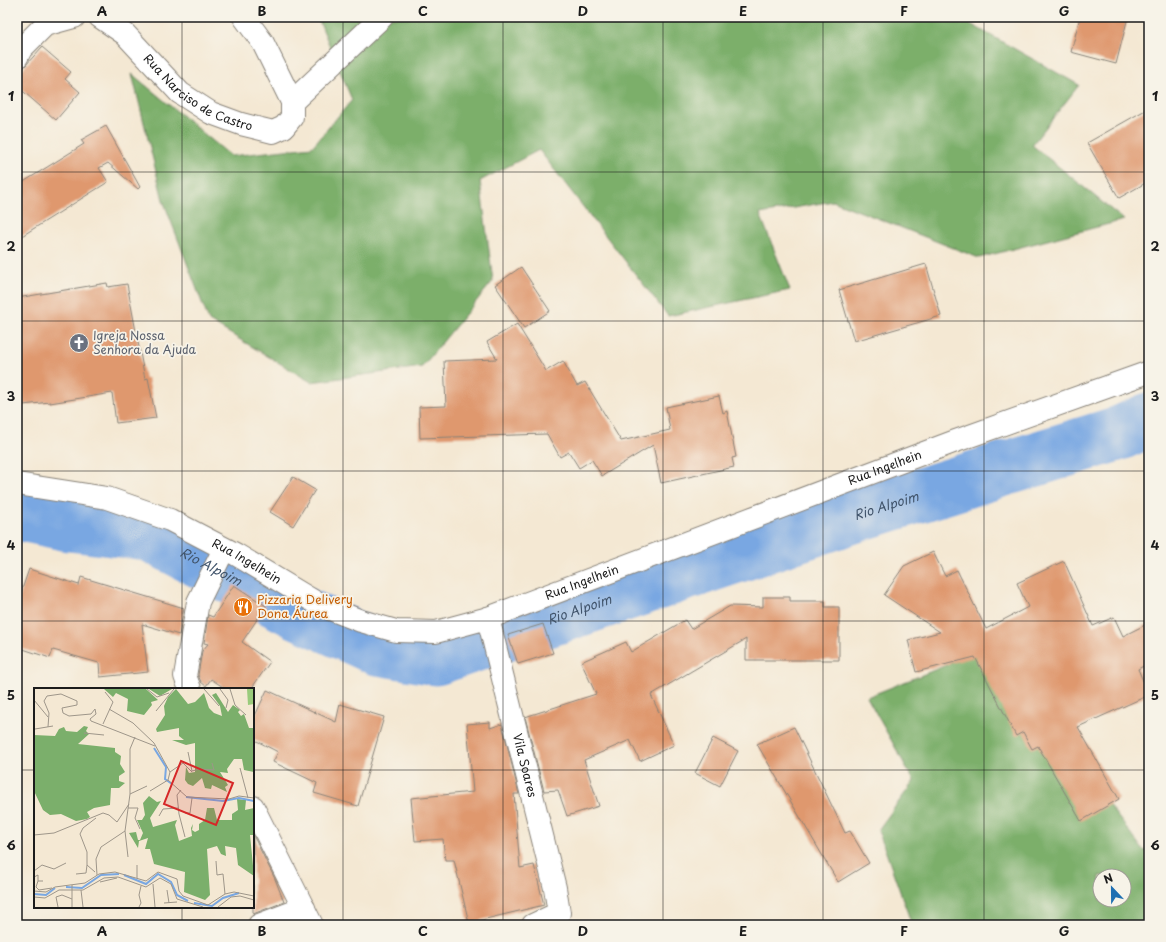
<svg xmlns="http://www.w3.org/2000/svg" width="1166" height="942" viewBox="0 0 1166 942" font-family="'Playpen Sans',sans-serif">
	<rect width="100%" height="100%" fill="#f7f3e8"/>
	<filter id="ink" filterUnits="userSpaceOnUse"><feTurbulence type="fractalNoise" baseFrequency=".025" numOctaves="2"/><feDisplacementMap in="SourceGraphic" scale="8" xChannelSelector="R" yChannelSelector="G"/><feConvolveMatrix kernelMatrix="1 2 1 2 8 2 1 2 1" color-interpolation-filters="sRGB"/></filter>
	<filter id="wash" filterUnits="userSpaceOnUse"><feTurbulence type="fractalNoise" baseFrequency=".012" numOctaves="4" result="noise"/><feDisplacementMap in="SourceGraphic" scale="16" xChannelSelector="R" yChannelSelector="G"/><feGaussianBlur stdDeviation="0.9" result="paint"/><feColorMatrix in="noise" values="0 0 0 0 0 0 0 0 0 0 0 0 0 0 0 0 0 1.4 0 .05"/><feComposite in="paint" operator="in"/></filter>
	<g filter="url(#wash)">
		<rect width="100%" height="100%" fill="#f4e8d3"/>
		<g fill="#7baf6b" stroke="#4c6644" fill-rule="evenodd">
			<path d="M 317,17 L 958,17 L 1079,85 L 1032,145 L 1124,220 L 979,258 L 833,201 L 760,214 L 790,290 L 668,316 L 539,150 L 480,181 L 493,281 L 422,367 L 311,382 L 209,321 L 163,200 L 132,74 L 231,156 L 312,147 L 352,100 L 321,25 Z"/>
			<path d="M 989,648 L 1144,851 L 1149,849 L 1149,925 L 912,925 L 878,830 L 914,781 L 867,697 ZM 1100,876 L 1124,876 L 1124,900 L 1100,900 Z"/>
		</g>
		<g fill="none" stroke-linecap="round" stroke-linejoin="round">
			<path stroke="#79a7e2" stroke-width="55" id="s1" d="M 17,513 L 69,524 L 147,533 L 296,611 L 377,648 L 436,658 L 862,513 L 1120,433 L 1149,420"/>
		</g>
		<g id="blocks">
			<g fill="#df986e">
				<path d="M 1080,17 L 1128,17 L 1116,64 L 1071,52 Z"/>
				<path d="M 42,47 L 71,72 L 65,79 L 80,92 L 56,120 L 17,86 L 17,75 Z"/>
				<path d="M 1149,108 L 1149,181 L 1119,198 L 1087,143 Z"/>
				<path d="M 106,126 L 140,187 L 138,189 L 108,163 L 99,168 L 108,182 L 17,239 L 17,186 L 84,144 L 81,140 Z"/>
				<path d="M 926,264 L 941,316 L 854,341 L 839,290 Z"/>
				<path d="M 521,267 L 550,311 L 524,328 L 495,285 Z"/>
				<path d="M 107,283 L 108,287 L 127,284 L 145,379 L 148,378 L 156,418 L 116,423 L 112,393 L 50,403 L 50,402 L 23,405 L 17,351 L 17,298 Z"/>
				<path d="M 517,324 L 546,371 L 563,361 L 577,386 L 585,382 L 621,441 L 670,430 L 666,407 L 719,396 L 723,413 L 727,411 L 736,457 L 732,458 L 734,467 L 661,483 L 653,445 L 602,476 L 592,460 L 579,468 L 569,452 L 560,457 L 547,434 L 420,438 L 419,407 L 446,406 L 444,361 L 497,359 L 487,342 Z"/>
				<path d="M 293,477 L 315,490 L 293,526 L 270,512 Z"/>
				<path d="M 933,552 L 945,576 L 957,570 L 986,629 L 1028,607 L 1017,583 L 1064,561 L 1093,626 L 1114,617 L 1123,636 L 1149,623 L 1149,663 L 1138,669 L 1149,695 L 1078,727 L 1119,799 L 1081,821 L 1038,746 L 1032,749 L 1023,732 L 1016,736 L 975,657 L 916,672 L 908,640 L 940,632 L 884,595 L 904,566 Z"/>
				<path d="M 29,569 L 79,585 L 81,577 L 184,608 L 179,635 L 142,624 L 148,672 L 100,677 L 99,663 L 53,650 L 50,658 L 17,647 L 17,604 Z"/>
				<path d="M 234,585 L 266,606 L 242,642 L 270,662 L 251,689 L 226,689 L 211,679 L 206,686 L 201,682 L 198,675 L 202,651 L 208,644 L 204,643 L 208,615 L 213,617 Z"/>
				<path d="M 763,597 L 790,597 L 790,601 L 825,601 L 825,607 L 839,607 L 839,660 L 746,660 L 746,639 L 651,695 L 674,745 L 640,761 L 630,740 L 584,760 L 599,806 L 567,816 L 558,790 L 544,791 L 525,717 L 596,694 L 581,662 L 626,642 L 631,652 L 685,620 L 691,629 L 730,606 L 763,607 Z"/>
				<path d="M 543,624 L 553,653 L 518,664 L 508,635 Z"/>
				<path d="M 267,690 L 336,722 L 340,704 L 384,717 L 358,806 L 314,793 L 317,783 L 273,762 L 278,752 L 253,739 L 253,720 Z"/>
				<path d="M 490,722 L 490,728 L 502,724 L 519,794 L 514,794 L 520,868 L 534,865 L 544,905 L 469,923 L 454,860 L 445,860 L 443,839 L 415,841 L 411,798 L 473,792 L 467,724 Z"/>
				<path d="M 794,727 L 845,833 L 850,831 L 869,863 L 838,882 L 757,744 Z"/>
				<path d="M 713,738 L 738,751 L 720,786 L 695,773 Z"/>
				<path d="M 253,835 L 275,879 L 284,902 L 253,914 Z"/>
			</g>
		</g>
	</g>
	<g filter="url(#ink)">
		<use href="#blocks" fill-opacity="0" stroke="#888278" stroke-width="1"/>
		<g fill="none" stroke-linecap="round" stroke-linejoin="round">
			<g stroke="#888278" stroke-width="24">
				<g id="minor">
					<path id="s2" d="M 100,17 L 125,34 L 180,93 L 211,113 L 241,124 L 273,132 L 284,127 L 292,117 L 292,102 L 263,43 L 244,17"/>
					<path d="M 17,57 L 21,49 L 45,25 L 74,17"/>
					<path d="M 292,102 L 382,17"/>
					<path id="s3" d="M 17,484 L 107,498 L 170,520 L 237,555 L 320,605 L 361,621 L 396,631 L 436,632 L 488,618 L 953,442 L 1149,372"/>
					<path id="s4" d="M 488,618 L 555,888 L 559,913 L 533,925"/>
					<path d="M 190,689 L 185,676 L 198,602 L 224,549"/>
					<path d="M 253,807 L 312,925"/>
					<path d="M 259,925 L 304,908"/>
				</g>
			</g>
			<use href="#minor" stroke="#fff" stroke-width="22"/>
		</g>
	</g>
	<path fill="none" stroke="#1c1c1c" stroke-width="1" stroke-opacity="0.55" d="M 182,17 L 182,689M 343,17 L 343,925M 503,17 L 503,925M 663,17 L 663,925M 823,17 L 823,925M 984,17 L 984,925M 17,172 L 1149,172M 17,321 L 1149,321M 17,471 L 1149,471M 17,621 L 1149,621M 17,770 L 35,770M 253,770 L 1149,770M 182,907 L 182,925"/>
	<defs>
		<g id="church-disc" transform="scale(1)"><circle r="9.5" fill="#6b7280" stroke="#f7f3e8"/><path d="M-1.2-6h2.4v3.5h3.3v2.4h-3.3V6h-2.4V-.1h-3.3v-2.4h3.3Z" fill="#fff"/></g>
		<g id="restaurant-disc" transform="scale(1)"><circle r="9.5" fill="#e8710a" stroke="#f7f3e8"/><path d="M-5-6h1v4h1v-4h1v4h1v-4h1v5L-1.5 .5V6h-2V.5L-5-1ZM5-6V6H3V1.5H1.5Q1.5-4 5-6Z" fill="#fff"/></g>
	</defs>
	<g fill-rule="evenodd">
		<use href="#church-disc" x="79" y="343"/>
		<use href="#restaurant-disc" x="243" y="607"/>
	</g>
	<g text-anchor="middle" stroke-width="3.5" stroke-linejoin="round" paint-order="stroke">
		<g font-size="12" fill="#1c1c1c" stroke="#f7f3e8">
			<text dy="4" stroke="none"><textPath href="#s2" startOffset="126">Rua Narciso de Castro</textPath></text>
			<text dy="4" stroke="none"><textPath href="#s3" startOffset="929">Rua Ingelhein</textPath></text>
			<text dy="4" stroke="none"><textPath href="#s3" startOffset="245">Rua Ingelhein</textPath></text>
			<text dy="4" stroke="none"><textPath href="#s3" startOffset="605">Rua Ingelhein</textPath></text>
			<text dy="4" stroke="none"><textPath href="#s4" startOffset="152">Vila Soares</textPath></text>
		</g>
		<g font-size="12" fill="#5b616d" stroke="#f7f3e8" text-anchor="start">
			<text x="93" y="340">Igreja Nossa<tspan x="93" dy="14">Senhora da Ajuda</tspan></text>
		</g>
		<g font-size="12" fill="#c56008" stroke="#f7f3e8" text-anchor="start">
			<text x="257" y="604">Pizzaria Delivery<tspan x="257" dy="14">Dona Áurea</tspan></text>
		</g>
		<g font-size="13" font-style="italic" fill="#41546b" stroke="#f7f3e8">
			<text dy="5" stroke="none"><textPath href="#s1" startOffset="924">Rio Alpoim</textPath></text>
			<text dy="5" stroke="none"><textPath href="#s1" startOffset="204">Rio Alpoim</textPath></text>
			<text dy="5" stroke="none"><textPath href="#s1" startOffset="600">Rio Alpoim</textPath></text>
		</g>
	</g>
	<g transform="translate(34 688)">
		<rect width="220" height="220" fill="#f4e8d3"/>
		<path d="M 213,1 L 220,1 L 220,16 L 214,17 Z" fill="#9acb7b"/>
		<path d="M 70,1 L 112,1 L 124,12 L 117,14 L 118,17 L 110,27 L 93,23 L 94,11 L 82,5 L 79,9 ZM 115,1 L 138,1 L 126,8 ZM 142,1 L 154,16 L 161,14 L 170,5 L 175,20 L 180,25 L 188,28 L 186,18 L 178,7 L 182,5 L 194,24 L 199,17 L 206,22 L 204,24 L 207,28 L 210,26 L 215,40 L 220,40 L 220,84 L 210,82 L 208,71 L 200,71 L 193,81 L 194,85 L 186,84 L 194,97 L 191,99 L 193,104 L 178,97 L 177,101 L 171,100 L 168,90 L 159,98 L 154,96 L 151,92 L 152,79 L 155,85 L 161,84 L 161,55 L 152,57 L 138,52 L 150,52 L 145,48 L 145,40 L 123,44 L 122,41 L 131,27 L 130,18 L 134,9 ZM 50,38 L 54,39 L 52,43 L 55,46 L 44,56 L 81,60 L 81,64 L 87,68 L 86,76 L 91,84 L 85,88 L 85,93 L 91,95 L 85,100 L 77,100 L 76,117 L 60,120 L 53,124 L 56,129 L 53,131 L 42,133 L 27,126 L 16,127 L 9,122 L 0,103 L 0,47 L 21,48 L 25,41 L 30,39 L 32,43 L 43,44 ZM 115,108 L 123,114 L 127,113 L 116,130 L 119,139 L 143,132 L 141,137 L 145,153 L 158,148 L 157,140 L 159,136 L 158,142 L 161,144 L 165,142 L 165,136 L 171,132 L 173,120 L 180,120 L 183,132 L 198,132 L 198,126 L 204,122 L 203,111 L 212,112 L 211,122 L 220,120 L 220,147 L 216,147 L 220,188 L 204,177 L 202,160 L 191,158 L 192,168 L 187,166 L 183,158 L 173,161 L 176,207 L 171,212 L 150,204 L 151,184 L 120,176 L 116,161 L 111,161 L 114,150 L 105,153 L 104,160 L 95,145 L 102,144 L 104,152 L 106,152 L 109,145 L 103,132 L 108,132 L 111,127 L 109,115 Z" fill="#7baf6b"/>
		<path fill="none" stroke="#79a7e2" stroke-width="2" d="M 120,60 L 132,79 L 131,91 L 138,96M 152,109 L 189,113 L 205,110 L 220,113M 90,187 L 112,196 L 124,186 L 137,194 L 143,207 L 154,213M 32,199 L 48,200 L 67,187 L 85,186M 0,206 L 12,207 L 21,200M 160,215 L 178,218 L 189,210 L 205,205"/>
		<path fill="none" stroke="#9e968a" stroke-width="1" d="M 113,1 L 123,9 L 135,5M 170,1 L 185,18M 186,1 L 194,12 L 192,20M 196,1 L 201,17 L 212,27M 0,12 L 14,29M 61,21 L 62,26 L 56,31 L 57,33 L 121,58M 75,21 L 99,35 L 120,55 L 136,84 L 134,92 L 153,109 L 195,111 L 205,108 L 220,110M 122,23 L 140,1M 69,36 L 79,14 L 71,4M 14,39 L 15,25 L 10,13 L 13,8 L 27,6 L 43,13 L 43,17 L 28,20 L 29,25 L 35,28 L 57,26 L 61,21M 1,41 L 19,38M 50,45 L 70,47M 154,64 L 158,83M 206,80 L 214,110M 158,83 L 166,81 L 180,82 L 178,75M 136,84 L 149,75 L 158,84M 147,102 L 143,107 L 145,126 L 151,149M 116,103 L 134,92M 96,106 L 113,98M 94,120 L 104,120 L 101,130 L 106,141M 151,125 L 156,125 L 158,110M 125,128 L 129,121 L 144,120M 91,143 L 94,169M 0,147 L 20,145 L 69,125 L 75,127 L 83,134 L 95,116M 182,173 L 183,187 L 189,186 L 191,206M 103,177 L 103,190M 0,183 L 8,177 L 20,181 L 32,175M 61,184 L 53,177 L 53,164 L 46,146 L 49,140 L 62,130M 42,186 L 52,185 L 53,177M 63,187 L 62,171 L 67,159 L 91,143 L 96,106 L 96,61 L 101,49M 0,189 L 4,187 L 4,193 L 9,193M 4,193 L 2,199 L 5,202 L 18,200M 66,194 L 83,190M 119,196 L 121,219M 47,202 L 49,219M 133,202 L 135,215M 0,203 L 12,204 L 21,199 L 51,195 L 65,186 L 81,184 L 112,193 L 124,184 L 143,191 L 145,203 L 149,208 L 174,217 L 191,206 L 200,204 L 220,208M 0,209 L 11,210 L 25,202 L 49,202 L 70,190 L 84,189 L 112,199 L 126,190 L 137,196 L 143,211 L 169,219M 130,215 L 143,214M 24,219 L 22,209 L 28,207 L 38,211M 38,219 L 38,197M 105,219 L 107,215 L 105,207 L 107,198M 184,219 L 197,209 L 206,208 L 220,212"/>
		<path fill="#d62828" fill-opacity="0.15" stroke="#d62828" stroke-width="2" d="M 147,73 L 199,95 L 182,137 L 130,116 Z"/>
		<rect width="220" height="220" fill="none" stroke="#1c1c1c" stroke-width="2"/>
	</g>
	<rect width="1166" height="942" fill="none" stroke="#f7f3e8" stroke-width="44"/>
	<g transform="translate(1112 888) rotate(338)"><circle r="19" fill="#f7f3e8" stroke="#9f9d96"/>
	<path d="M0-3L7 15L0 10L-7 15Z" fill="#1f6fb2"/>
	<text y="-6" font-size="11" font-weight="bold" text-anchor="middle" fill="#1c1c1c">N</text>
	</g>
	<rect x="22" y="22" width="1122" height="898" fill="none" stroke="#1c1c1c" stroke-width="1.5"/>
	<g font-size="13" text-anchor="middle" font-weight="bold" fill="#1c1c1c">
		<text x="102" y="16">A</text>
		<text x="262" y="16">B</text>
		<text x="423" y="16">C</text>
		<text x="583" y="16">D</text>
		<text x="743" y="16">E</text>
		<text x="904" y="16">F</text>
		<text x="1064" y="16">G</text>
		<text x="11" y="101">1</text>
		<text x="1155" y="101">1</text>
		<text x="11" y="251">2</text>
		<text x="1155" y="251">2</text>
		<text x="11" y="401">3</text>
		<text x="1155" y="401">3</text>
		<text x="11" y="550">4</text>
		<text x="1155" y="550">4</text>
		<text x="11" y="700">5</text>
		<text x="1155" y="700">5</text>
		<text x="11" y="850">6</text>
		<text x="1155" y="850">6</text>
		<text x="102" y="936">A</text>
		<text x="262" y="936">B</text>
		<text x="423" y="936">C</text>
		<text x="583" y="936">D</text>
		<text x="743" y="936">E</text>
		<text x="904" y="936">F</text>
		<text x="1064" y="936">G</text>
	</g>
</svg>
